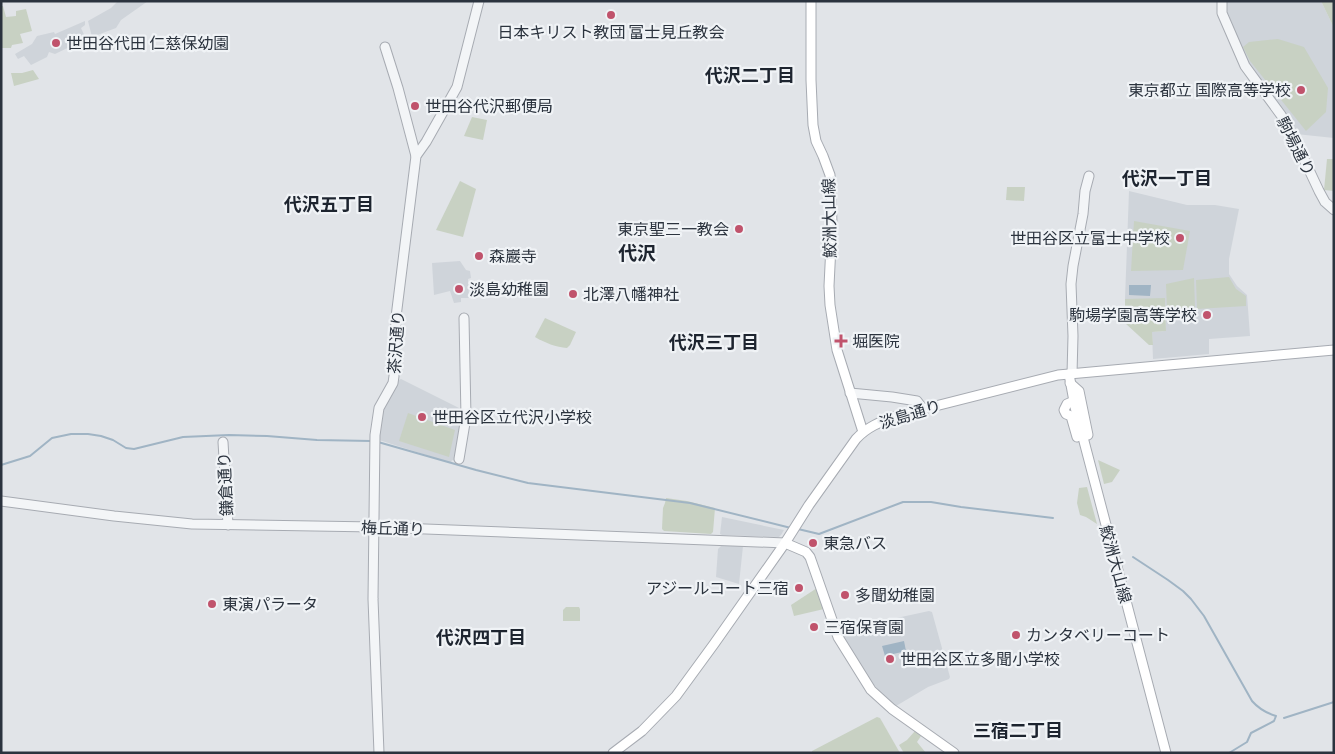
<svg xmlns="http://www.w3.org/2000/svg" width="1335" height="754" viewBox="0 0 1335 754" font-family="'Source Sans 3','Noto Sans JP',sans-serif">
	<rect width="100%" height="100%" fill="#e1e4e8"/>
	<g fill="#cfd4da">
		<path d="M 118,1 L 148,1 L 121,20 L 116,28 L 92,37 L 88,21 L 111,8 Z"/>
		<path d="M 1227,1 L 1321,1 L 1334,28 L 1334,138 L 1296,134 L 1289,120 L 1247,60 L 1227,11 L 1226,5 Z"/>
		<path d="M 85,21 L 85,25 L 81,28 L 86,39 L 55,54 L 49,52 L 47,57 L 31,65 L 24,56 L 18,59 L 15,54 L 32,44 L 37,36 L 54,32 L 55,34 Z"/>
		<path d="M 1129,191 L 1187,205 L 1215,205 L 1239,209 L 1229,259 L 1229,274 L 1237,286 L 1247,295 L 1250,336 L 1209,339 L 1209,354 L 1153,359 L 1152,332 L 1166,331 L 1165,299 L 1125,299 Z"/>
		<path d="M 460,261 L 466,270 L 470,271 L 471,278 L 468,279 L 469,298 L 461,298 L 461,302 L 454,303 L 450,291 L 434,295 L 432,263 Z"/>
		<path d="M 401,379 L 461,409 L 463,412 L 454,461 L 452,460 L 451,463 L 379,440 L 383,410 L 399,380 Z"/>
		<path d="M 722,517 L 784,530 L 781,535 L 779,537 L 722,535 L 720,534 Z"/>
		<path d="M 722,545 L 743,546 L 739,584 L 716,577 L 718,549 Z"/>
		<path d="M 929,611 L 932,612 L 950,677 L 949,679 L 928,687 L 896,706 L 881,693 L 856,663 L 840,632 L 841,630 Z"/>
	</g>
	<g fill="#c8d1c3">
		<path d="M 1321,1 L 1334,1 L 1334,28 Z"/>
		<path d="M 1,6 L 3,6 L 6,17 L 16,16 L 16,11 L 26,9 L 32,31 L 20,34 L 23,43 L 12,45 L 11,48 L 1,48 Z"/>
		<path d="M 1278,39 L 1304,47 L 1328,88 L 1326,112 L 1306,131 L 1250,61 L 1243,47 L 1249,42 Z"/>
		<path d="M 33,70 L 39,79 L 14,86 L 11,73 L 22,73 Z"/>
		<path d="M 472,117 L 487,120 L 483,140 L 464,136 Z"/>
		<path d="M 1327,159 L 1334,159 L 1334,191 L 1324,190 Z"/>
		<path d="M 460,181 L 476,189 L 463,237 L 436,230 Z"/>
		<path d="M 1007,187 L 1025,187 L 1024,201 L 1006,200 Z"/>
		<path d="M 1134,221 L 1190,231 L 1183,270 L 1131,271 Z"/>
		<path d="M 1229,277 L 1236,289 L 1246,296 L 1246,306 L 1197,309 L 1196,280 Z"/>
		<path d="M 1194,278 L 1195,308 L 1167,310 L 1166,284 Z"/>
		<path d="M 1165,298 L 1166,331 L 1152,332 L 1153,345 L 1149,345 L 1125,323 L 1125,299 Z"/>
		<path d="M 545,318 L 576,332 L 570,345 L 567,348 C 556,347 545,343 535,337 Z"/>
		<path d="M 408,413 L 455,430 L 449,457 L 399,441 Z"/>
		<path d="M 1098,460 L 1120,470 L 1112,482 L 1104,484 Z"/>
		<path d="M 1087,487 L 1097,524 L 1086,517 L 1080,515 L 1077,503 L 1079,488 Z"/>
		<path d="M 666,498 L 687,501 L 715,508 L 713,532 L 711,534 L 664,531 L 662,529 L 663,508 L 665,503 Z"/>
		<path d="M 817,588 L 824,609 L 794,616 L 791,605 Z"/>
		<path d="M 566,607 L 579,607 L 580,609 L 580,621 L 563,621 L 563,610 Z"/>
		<path d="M 877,717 L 880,718 L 900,753 L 812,753 L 812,751 Z"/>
		<path d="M 915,731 L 921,736 L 917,742 L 926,753 L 904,753 L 899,745 L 907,740 Z"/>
	</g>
	<g fill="#a0b4c4">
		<path d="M 1129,285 L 1151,285 L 1150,296 L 1129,295 Z"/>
		<path d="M 904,641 L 906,651 L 885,656 L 882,646 Z"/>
	</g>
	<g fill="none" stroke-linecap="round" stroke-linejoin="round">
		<g stroke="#a0b4c4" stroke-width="2">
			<path d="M 378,442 L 476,470 L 528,483 L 690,503 L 791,528"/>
			<path d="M 1,465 L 30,456 L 52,438 L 71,434 L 88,434 L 101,436 L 113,440 L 126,448 L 134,449 L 183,437 L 229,435 L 267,436 L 317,440 L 371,441"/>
			<path d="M 798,529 L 819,534 L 903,502 L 931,502 L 961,507 L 1053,518"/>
			<path d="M 1133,557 L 1168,580 L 1183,591 L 1191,599 L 1204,616 L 1252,701 C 1259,709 1266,713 1276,716 L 1274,721 L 1251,733 L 1247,742 L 1229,753"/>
			<path d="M 1284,718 L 1334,702"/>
		</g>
		<g stroke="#a7abb2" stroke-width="11">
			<g id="tertiary">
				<path d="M 1222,1 L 1222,13 L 1245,66 L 1281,115 L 1295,140 L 1319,191 L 1325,202 L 1334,210"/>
				<path d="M 385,47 L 398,88 L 416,156"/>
				<path d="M 1072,374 L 1073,336 L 1071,284 L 1073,266 L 1083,214 L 1085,191 L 1089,176"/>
				<path d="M 850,393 L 892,397 L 917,401 L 923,409"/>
				<path d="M 223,442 L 228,525"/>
				<path d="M 459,459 L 466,417 L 464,318"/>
				<path d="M 1,501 L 114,516 L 192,524 L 374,527 L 785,543"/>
				<path d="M 379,753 L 373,599 L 375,435 L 379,408 L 393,383 L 394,376 L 396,317 L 416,156 L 426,142 L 457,87 L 479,1"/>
			</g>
		</g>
		<g stroke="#a7abb2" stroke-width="11">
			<g id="secondary">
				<path d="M 811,1 L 811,80 L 813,125 L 816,141 L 823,156 L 830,175 L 831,187 L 832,225 L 829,286 L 830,305 L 837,350 L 863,432"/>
				<path d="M 1069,374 L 1075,407 L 1166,753"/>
				<path d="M 1070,383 L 1079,391 L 1088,435"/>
				<path d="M 1074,401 L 1067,404 L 1064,410 L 1066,414 L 1071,416 L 1077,437"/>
				<path d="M 785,543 L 806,552 L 810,557 L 838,637 L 871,690 L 892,709 L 954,753"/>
				<path d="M 613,753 L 642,731 L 676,696 L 714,644 L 785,543 L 809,505 L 856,439 C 867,427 880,422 896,416 L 1058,375 L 1334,350"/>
			</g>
		</g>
		<use href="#tertiary" stroke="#f3f5f7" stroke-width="9"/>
		<use href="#secondary" stroke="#fff" stroke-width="9"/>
	</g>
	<g fill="#c0536c" stroke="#f0f3f6" stroke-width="2">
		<circle cx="611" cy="15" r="5"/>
		<circle cx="56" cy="43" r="5"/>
		<circle cx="1301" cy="90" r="5"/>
		<circle cx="415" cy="106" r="5"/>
		<circle cx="739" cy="229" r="5"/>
		<circle cx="1180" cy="238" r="5"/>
		<circle cx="479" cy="256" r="5"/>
		<circle cx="459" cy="289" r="5"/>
		<circle cx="573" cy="294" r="5"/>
		<circle cx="1207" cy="315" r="5"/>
		<path d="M838.5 333.5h5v5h5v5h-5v5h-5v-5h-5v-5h5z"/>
		<circle cx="422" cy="417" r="5"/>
		<circle cx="813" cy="543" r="5"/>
		<circle cx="799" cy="588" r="5"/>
		<circle cx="845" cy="595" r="5"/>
		<circle cx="212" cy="604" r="5"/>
		<circle cx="814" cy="627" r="5"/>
		<circle cx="1016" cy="635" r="5"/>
		<circle cx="890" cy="659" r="5"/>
	</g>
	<g text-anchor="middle" stroke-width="4.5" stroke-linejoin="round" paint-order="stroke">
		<g font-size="16" fill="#2b333e" stroke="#f0f3f6" text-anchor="start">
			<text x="611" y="38" text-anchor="middle">日本キリスト教団 富士見丘教会</text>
			<text x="66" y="49">世田谷代田 仁慈保幼園</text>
			<text x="1291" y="96" text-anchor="end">東京都立 国際高等学校</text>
			<text x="425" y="112">世田谷代沢郵便局</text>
			<text x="729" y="235" text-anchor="end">東京聖三一教会</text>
			<text x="1170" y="244" text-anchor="end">世田谷区立富士中学校</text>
			<text x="489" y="262">森巖寺</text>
			<text x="469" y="295">淡島幼稚園</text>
			<text x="583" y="300">北澤八幡神社</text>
			<text x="1197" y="321" text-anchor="end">駒場学園高等学校</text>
			<text x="852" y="347">堀医院</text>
			<text x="432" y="423">世田谷区立代沢小学校</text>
			<text x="823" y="549">東急バス</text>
			<text x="789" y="594" text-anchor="end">アジールコート三宿</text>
			<text x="855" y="601">多聞幼稚園</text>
			<text x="222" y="610">東演パラータ</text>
			<text x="824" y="633">三宿保育園</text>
			<text x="1026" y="641">カンタベリーコート</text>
			<text x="900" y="665">世田谷区立多聞小学校</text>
		</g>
		<g font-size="16" fill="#2b333e" stroke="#f0f3f6">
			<text transform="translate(1296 146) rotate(63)" y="6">駒場通り</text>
			<text transform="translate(829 218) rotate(-91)" y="6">鮫洲大山線</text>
			<text transform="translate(396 342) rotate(-86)" y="6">茶沢通り</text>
			<text transform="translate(910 414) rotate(-17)" y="6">淡島通り</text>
			<text transform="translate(225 484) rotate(-93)" y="6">鎌倉通り</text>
			<text transform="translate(393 528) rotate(2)" y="6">梅丘通り</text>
			<text transform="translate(1116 564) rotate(75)" y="6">鮫洲大山線</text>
		</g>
		<g font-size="18" font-weight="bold" fill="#1d242f" stroke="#f0f3f6">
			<text x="750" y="82">代沢二丁目</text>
			<text x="1167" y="185">代沢一丁目</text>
			<text x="329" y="211">代沢五丁目</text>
			<text x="714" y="349">代沢三丁目</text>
			<text x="481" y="644">代沢四丁目</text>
			<text x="1018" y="737">三宿二丁目</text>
		</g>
		<g font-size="19" font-weight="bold" fill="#1d242f" stroke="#f0f3f6">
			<text x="637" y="260">代沢</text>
		</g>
	</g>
	<rect width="1335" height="754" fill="none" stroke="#2b333e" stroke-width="5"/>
</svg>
